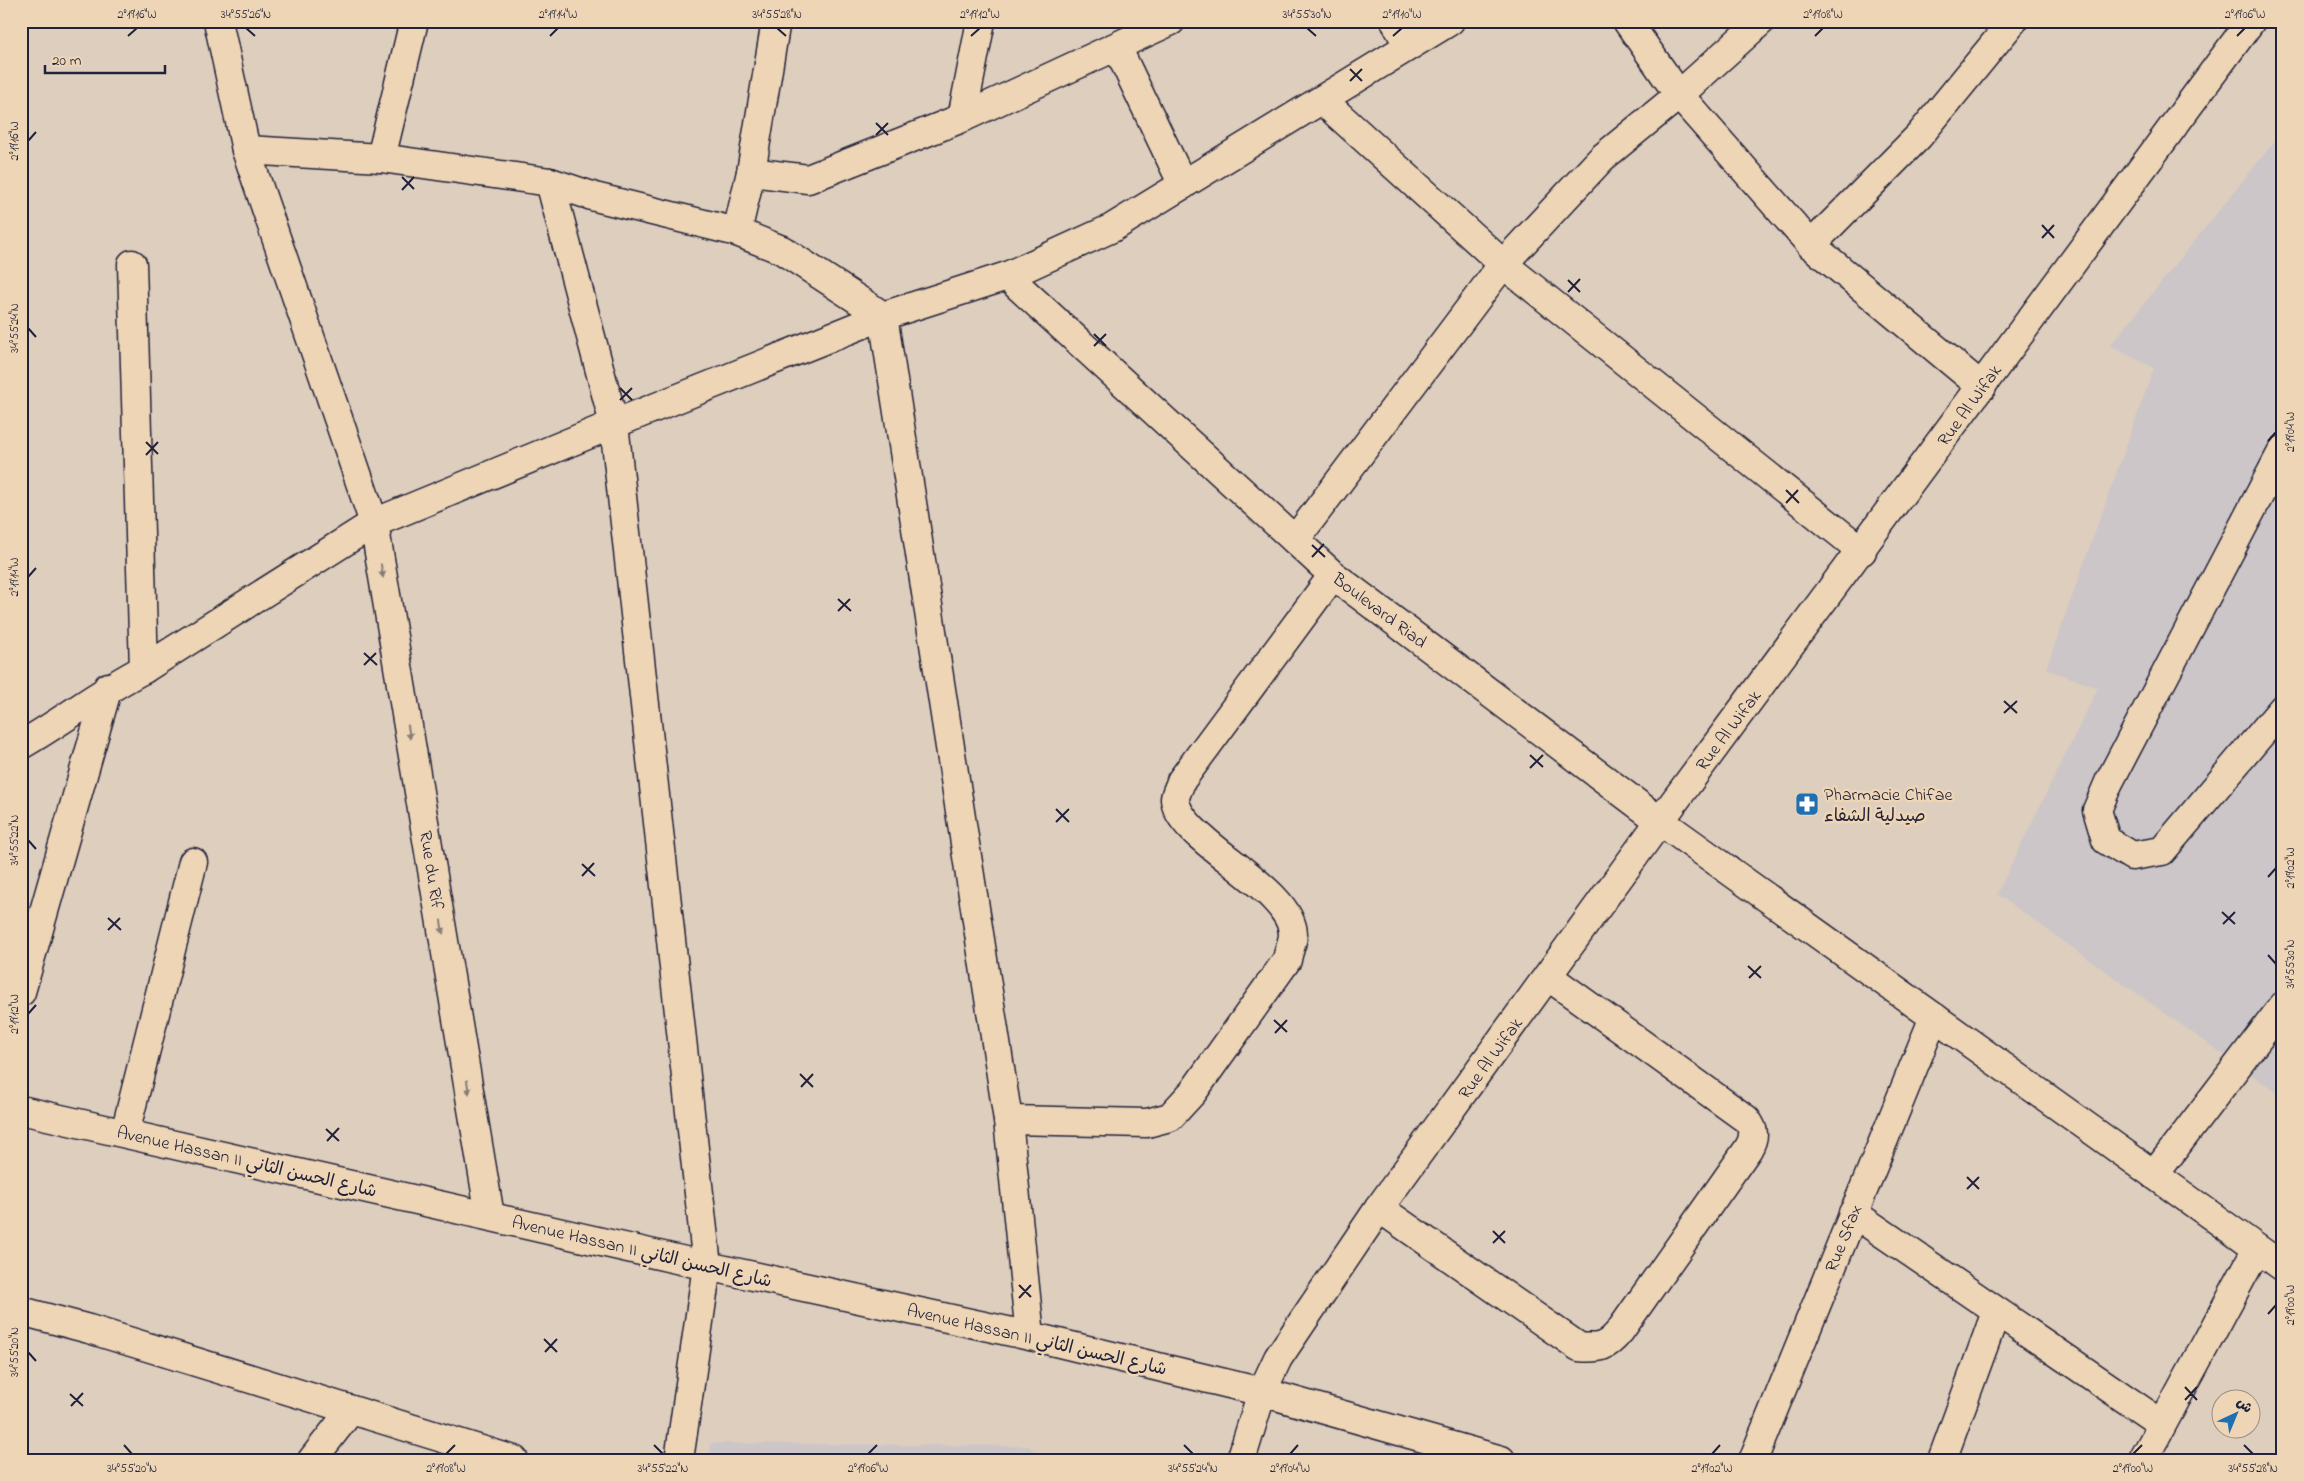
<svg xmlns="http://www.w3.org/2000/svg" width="2304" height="1481" viewBox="0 0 2304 1481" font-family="'Indie Flower','Playpen Sans Arabic',sans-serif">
	<rect width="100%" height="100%" fill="#decebe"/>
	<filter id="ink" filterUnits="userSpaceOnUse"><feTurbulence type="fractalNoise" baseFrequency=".02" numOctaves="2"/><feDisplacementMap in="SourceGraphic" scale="10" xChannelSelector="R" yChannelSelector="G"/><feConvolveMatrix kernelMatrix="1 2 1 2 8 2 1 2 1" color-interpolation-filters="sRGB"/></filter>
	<g filter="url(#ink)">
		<g fill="#ccc6c8">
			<path d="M 2283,131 L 2283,1097 L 1997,894 L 2098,688 L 2046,669 L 2154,368 L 2110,346 Z"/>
			<path d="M 711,1443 L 1029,1446 L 1046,1460 L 709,1460 Z"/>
		</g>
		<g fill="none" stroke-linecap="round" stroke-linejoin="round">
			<g stroke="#22223b" stroke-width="31">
				<g id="minor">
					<path d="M 218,21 L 246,150 L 374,523 L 490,1216"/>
					<path d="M 1395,21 L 1408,45"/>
					<path d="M 1627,21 L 1679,95 L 1811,245 L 1982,387"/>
					<path d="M 1117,47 L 1183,185"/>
					<path d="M 1323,101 L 1503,264 L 1862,551"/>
					<path d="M 962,118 L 981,21"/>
					<path d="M 246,150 L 381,158 L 550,182 L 595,197 L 737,232 L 782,250 L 883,316 L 1008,1120 L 1030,1336"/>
					<path d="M 381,158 L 414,21"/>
					<path d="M 751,172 L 808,179 L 962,118 L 1171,21"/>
					<path d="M 550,182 L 614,424 L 707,1266 L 679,1460"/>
					<path d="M 737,232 L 751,172 L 776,21"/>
					<path d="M 1811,245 L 1919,136 L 2013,21"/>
					<path d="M 132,264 L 144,669"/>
					<path d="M 1007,276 L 1333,575 L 1660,821 L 2283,1267"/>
					<path d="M 2283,450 L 2109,782 L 2097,810 L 2106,840 L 2132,856 L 2162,851 L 2283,708"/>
					<path d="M 1295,540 L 1503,264 L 1602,158 L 1679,95 L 1761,21"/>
					<path d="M 21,745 C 63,721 101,691 144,669 L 374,523 L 614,424 L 883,316 L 1007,276 L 1112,228 L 1450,21"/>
					<path d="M 21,992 L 108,687"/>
					<path d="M 21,1110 L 707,1266 L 1030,1336 L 1262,1392 L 1501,1460"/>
					<path d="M 1008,1120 L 1147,1123 L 1170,1117 L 1193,1092 L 1287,960 C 1288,952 1293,942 1293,934 C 1292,887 1177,840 1175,799 C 1175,794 1180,786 1181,781 L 1333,575"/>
					<path d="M 125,1133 L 193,862"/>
					<path d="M 2154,1175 L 2283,1006"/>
					<path d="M 1379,1208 L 1579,1347 C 1600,1349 1607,1347 1620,1331 L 1748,1149 C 1755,1137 1755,1130 1746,1119 L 1549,977"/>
					<path d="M 1853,1213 L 2162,1424"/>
					<path d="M 21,1316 L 25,1312 L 89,1329 L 514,1460"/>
					<path d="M 312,1460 L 351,1410"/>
					<path d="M 1241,1460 L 1262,1392 L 1278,1358 L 1379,1208 L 1660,821 L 2251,21"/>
					<path d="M 1753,1460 L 1934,1017"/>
					<path d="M 1942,1460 L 1996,1312"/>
					<path d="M 2143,1460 L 2257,1249"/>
				</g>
			</g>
			<use href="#minor" stroke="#edd5b5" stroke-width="28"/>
		</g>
		<defs><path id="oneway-solid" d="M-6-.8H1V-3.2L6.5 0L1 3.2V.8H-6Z" transform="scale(1.25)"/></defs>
		<g fill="#887c78">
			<use href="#oneway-solid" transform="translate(382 571) rotate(81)"/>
			<use href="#oneway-solid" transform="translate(409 732) rotate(81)"/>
			<use href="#oneway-solid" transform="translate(442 927) rotate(81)"/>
			<use href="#oneway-solid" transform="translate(468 1087) rotate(81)"/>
		</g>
	</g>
	<path fill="none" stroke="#22223b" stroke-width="2" d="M 246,28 L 255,36M 777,28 L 786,36M 1307,28 L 1316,36M 128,36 L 137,28M 550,36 L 558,28M 971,36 L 980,28M 1393,36 L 1402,28M 1815,36 L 1823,28M 2237,36 L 2245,28M 1350,69 L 1362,81M 1350,81 L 1362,69M 876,123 L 888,135M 876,135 L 888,123M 28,141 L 36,132M 402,177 L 414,189M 402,190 L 414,177M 2042,225 L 2054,238M 2042,238 L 2054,225M 1568,280 L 1580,292M 1568,292 L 1580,279M 28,328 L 36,337M 1094,334 L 1106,346M 1094,346 L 1106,334M 620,388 L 632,400M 620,400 L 632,388M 2268,441 L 2276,432M 146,442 L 158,454M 146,455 L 158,442M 1786,490 L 1799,503M 1786,503 L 1798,490M 1312,545 L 1325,557M 1312,557 L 1324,544M 28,577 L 36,568M 838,599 L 851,611M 838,611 L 850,599M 364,653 L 377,665M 364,665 L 376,653M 2004,701 L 2017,713M 2004,713 L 2017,701M 1530,755 L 1543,767M 1530,768 L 1543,755M 1056,809 L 1069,822M 1056,822 L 1069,809M 28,840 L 36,849M 582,864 L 595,876M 582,876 L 594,863M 2268,877 L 2276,868M 2222,912 L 2235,924M 108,918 L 121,930M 2223,924 L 2235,912M 108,930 L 120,918M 2268,955 L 2276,964M 1748,966 L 1761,978M 1749,978 L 1761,966M 28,1014 L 36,1005M 1274,1020 L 1287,1032M 1275,1033 L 1287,1020M 800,1074 L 813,1087M 801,1087 L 813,1074M 326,1129 L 339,1141M 327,1141 L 339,1128M 1967,1177 L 1979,1189M 1967,1189 L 1979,1177M 1493,1231 L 1505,1243M 1493,1243 L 1505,1231M 1019,1285 L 1031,1297M 1019,1298 L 1031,1285M 2268,1314 L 2276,1305M 544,1339 L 557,1352M 28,1352 L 36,1361M 545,1352 L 557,1339M 2185,1387 L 2197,1400M 70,1394 L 83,1406M 2185,1400 L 2197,1387M 71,1406 L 83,1393M 124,1445 L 132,1454M 654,1445 L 663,1454M 1184,1445 L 1193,1454M 2244,1445 L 2253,1454M 446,1454 L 455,1445M 868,1454 L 877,1445M 1290,1454 L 1298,1445M 1712,1454 L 1720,1445M 2133,1454 L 2142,1445"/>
	<defs>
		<g id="pharmacy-square" transform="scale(1.25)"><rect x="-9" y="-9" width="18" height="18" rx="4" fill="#1f6fb2" stroke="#edd5b5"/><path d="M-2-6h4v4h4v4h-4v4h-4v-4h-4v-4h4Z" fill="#fff"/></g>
	</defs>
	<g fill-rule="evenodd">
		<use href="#pharmacy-square" x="1807" y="804"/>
	</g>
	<g text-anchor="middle" stroke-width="5" stroke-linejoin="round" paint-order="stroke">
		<g font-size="18" fill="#22223b" stroke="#edd5b5">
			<text transform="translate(1969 405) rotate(-54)" y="6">Rue Al Wifak</text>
			<text transform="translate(1380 610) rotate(37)" y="6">Boulevard Riad</text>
			<text transform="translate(1728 730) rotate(-53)" y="6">Rue Al Wifak</text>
			<text transform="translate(432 870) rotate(81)" y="6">Rue du Rif</text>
			<text transform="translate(1490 1058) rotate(-54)" y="6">Rue Al Wifak</text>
			<text transform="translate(247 1161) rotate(13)" y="6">Avenue Hassan II شارع الحسن الثاني</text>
			<text transform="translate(1843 1238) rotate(-68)" y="6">Rue Sfax</text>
			<text transform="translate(642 1251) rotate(13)" y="6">Avenue Hassan II شارع الحسن الثاني</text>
			<text transform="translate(1037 1339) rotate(13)" y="6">Avenue Hassan II شارع الحسن الثاني</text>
		</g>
		<g font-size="18" fill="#22223b" stroke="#edd5b5" text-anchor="start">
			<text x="1824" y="800">Pharmacie Chifae<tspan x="1824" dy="21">صيدلية الشفاء</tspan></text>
		</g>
	</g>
	<rect width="2304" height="1481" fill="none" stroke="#edd5b5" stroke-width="55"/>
	<g transform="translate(2236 1414) rotate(44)"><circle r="24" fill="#edd5b5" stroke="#9c8d84"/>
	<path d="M0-4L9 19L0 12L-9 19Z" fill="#1f6fb2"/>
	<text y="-8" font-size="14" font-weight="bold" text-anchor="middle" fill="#22223b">ش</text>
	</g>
	<path d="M45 65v8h120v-8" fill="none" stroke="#22223b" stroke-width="2.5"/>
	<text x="52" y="65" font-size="15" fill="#22223b" stroke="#edd5b5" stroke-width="4" paint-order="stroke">20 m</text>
	<rect x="28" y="28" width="2248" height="1426" fill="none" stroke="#22223b" stroke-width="2"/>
	<g font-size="12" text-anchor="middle" fill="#22223b">
		<text x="137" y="18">2°19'16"W</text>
		<text x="246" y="18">34°55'26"N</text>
		<text x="558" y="18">2°19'14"W</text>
		<text x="777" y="18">34°55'28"N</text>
		<text x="980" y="18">2°19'12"W</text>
		<text x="1307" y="18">34°55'30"N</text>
		<text x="1402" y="18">2°19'10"W</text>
		<text x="1823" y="18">2°19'08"W</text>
		<text x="2245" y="18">2°19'06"W</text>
		<text transform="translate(14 141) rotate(-90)" y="4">2°19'16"W</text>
		<text transform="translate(14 328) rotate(-90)" y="4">34°55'24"N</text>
		<text transform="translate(2290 432) rotate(-90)" y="4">2°19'04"W</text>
		<text transform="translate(14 577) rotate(-90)" y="4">2°19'14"W</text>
		<text transform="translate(14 840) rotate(-90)" y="4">34°55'22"N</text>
		<text transform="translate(2290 868) rotate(-90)" y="4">2°19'02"W</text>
		<text transform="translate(2290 964) rotate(-90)" y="4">34°55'30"N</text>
		<text transform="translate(14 1014) rotate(-90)" y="4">2°19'12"W</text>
		<text transform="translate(2290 1305) rotate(-90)" y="4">2°19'00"W</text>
		<text transform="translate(14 1352) rotate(-90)" y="4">34°55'20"N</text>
		<text x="132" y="1472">34°55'20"N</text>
		<text x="446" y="1472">2°19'08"W</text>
		<text x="663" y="1472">34°55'22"N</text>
		<text x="868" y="1472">2°19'06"W</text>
		<text x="1193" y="1472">34°55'24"N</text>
		<text x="1290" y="1472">2°19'04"W</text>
		<text x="1712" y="1472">2°19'02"W</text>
		<text x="2133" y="1472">2°19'00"W</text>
		<text x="2253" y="1472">34°55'28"N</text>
	</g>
</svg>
